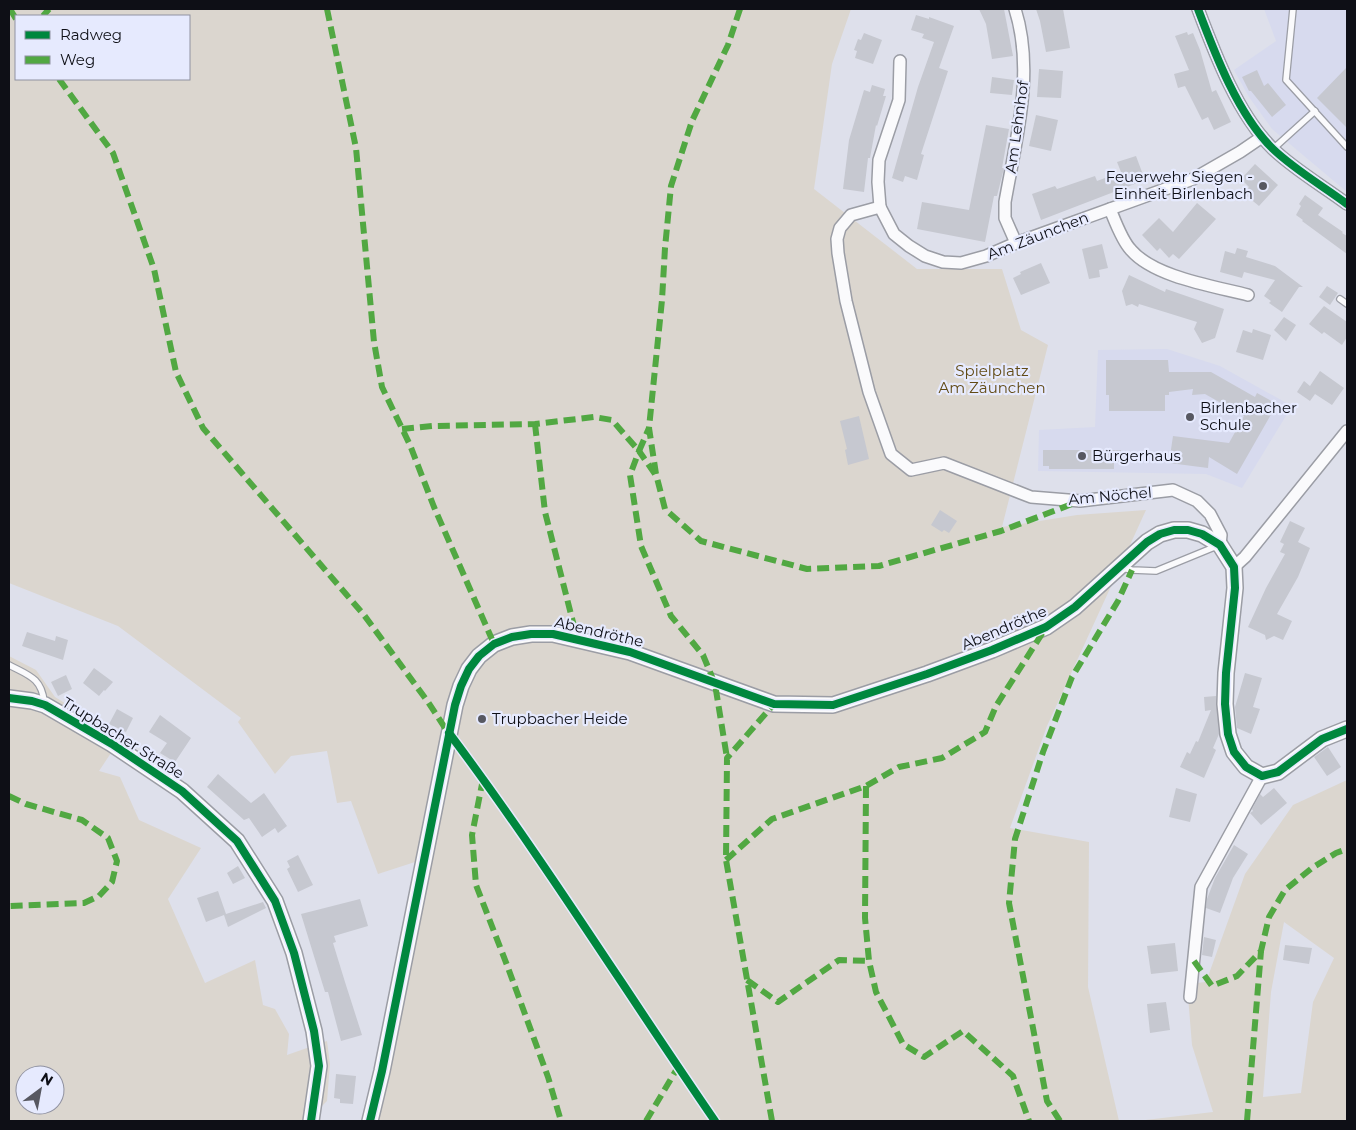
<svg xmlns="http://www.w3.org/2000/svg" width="1356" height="1130" viewBox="0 0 1356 1130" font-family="Montserrat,sans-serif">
	<rect width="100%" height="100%" fill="#dee0eb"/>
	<g fill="#d7daee">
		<path d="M 1264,9 L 1347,9 L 1347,192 L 1272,129 L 1249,97 L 1234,70 L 1276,41 Z"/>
		<path d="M 1167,349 L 1220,366 L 1292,406 L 1242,488 L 1206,474 L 1038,471 L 1039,430 L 1095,427 L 1098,350 Z"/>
	</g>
	<g fill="#dbd6cf" fill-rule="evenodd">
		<path d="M 9,9 L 851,9 L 832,64 L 814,189 L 917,269 L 1002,269 L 1021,330 L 1048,345 L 1002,527 L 1077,515 L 1146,510 L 1047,726 L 1010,828 L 1089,842 L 1088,987 L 1119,1121 L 379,1121 L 418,861 L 378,874 L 351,801 L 337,803 L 327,751 L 291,756 L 275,774 L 238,722 L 241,718 L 118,626 L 9,583 ZM 16,16 L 189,16 L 189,79 L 16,79 Z"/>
		<path d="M 9,656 L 36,670 L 55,697 L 121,738 L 99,771 L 120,777 L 139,820 L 201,848 L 168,899 L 205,983 L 255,960 L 263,1005 L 275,1009 L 289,1034 L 287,1055 L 327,1041 L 330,1064 L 327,1101 L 307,1121 L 9,1121 ZM 25,1075 L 55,1075 L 55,1105 L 25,1105 Z"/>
		<path d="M 1347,780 L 1347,1121 L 1137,1121 L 1213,1112 L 1192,1045 L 1187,984 L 1206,982 L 1245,874 L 1293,805 ZM 1284,922 L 1334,958 L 1313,1002 L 1301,1093 L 1263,1097 L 1271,992 Z"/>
	</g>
	<g fill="#c6c8d0">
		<path d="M 979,9 L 1004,9 L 1013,56 L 992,59 L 986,24 Z"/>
		<path d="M 1036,9 L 1063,9 L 1070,48 L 1046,52 L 1040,21 Z"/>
		<path d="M 916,15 L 929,19 L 929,17 L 954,26 L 939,68 L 948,71 L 921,154 L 924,155 L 917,180 L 905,176 L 903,182 L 892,178 L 918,87 L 934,42 L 922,38 L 924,34 L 911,30 Z"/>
		<path d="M 1187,32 L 1188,35 L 1193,33 L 1200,50 L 1212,92 L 1216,90 L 1231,122 L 1214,130 L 1208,117 L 1202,120 L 1185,86 L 1178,88 L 1174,74 L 1189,70 L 1175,36 Z"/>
		<path d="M 864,33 L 882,40 L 873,64 L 855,58 L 857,51 L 854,50 L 858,39 L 861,40 Z"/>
		<path d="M 1347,67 L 1347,128 L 1317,98 Z"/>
		<path d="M 1039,69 L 1063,71 L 1061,98 L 1037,97 Z"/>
		<path d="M 1257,70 L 1264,86 L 1268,83 L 1286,105 L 1272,117 L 1251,91 L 1249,91 L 1242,77 Z"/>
		<path d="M 992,77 L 1014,80 L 1012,95 L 990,93 Z"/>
		<path d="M 872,85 L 885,89 L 883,96 L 886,96 L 877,126 L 876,125 L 870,158 L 868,158 L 864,192 L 843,189 L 849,140 L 864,90 L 870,92 Z"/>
		<path d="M 1036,115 L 1058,120 L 1051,151 L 1029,146 Z"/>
		<path d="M 986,125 L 1009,129 L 1002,168 L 1004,168 L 997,196 L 994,196 L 985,242 L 917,229 L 922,202 L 969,210 Z"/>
		<path d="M 1136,156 L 1145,180 L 1041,220 L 1032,194 L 1055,186 L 1057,189 L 1095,176 L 1097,181 L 1121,172 L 1117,162 Z"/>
		<path d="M 1255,164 L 1278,185 L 1259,206 L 1243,193 L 1249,187 L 1241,179 Z"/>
		<path d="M 1305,195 L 1323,208 L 1318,215 L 1343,232 L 1342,233 L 1347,236 L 1347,254 L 1302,221 L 1303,220 L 1296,215 L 1301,206 L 1299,204 Z"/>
		<path d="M 1197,203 L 1216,219 L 1179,259 L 1173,254 L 1169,258 L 1160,248 L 1157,251 L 1142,235 L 1159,218 L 1173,232 Z"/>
		<path d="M 1102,244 L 1108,268 L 1099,270 L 1100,277 L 1089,279 L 1082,249 Z"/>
		<path d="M 1237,248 L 1248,251 L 1246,257 L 1275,266 L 1303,287 L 1299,287 L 1282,312 L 1269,303 L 1271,301 L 1264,296 L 1275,280 L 1244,272 L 1242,278 L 1220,272 L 1225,251 L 1235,254 Z"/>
		<path d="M 1041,263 L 1050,283 L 1021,295 L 1013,278 L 1021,274 L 1020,272 Z"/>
		<path d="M 1129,275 L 1165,292 L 1166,289 L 1224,309 L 1215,338 L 1202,343 L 1194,329 L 1197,322 L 1139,304 L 1138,307 L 1132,304 L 1126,306 L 1122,291 Z"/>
		<path d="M 1327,286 L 1338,293 L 1330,305 L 1319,297 Z"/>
		<path d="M 1324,306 L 1347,322 L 1347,337 L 1342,345 L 1324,332 L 1322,334 L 1309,324 Z"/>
		<path d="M 1284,317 L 1296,325 L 1286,341 L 1274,330 Z"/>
		<path d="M 1253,329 L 1271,335 L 1263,360 L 1236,352 L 1243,330 L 1252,333 Z"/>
		<path d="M 1106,360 L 1168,360 L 1169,372 L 1211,372 L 1255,397 L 1257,393 L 1277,404 L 1237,474 L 1209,457 L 1208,468 L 1169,463 L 1173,436 L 1229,443 L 1244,416 L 1205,394 L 1192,395 L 1193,389 L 1169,392 L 1169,395 L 1165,395 L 1165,411 L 1109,411 L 1109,395 L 1106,395 Z"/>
		<path d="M 1320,371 L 1344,388 L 1332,405 L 1315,394 L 1310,401 L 1297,392 L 1304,381 L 1310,386 Z"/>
		<path d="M 859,416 L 869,459 L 848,465 L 845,450 L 847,449 L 840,421 Z"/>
		<path d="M 1043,450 L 1121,450 L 1121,462 L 1114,462 L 1114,469 L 1049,469 L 1049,466 L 1043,466 Z"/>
		<path d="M 940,510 L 957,521 L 949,533 L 944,530 L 942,532 L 931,525 Z"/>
		<path d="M 1290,521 L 1305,528 L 1298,542 L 1310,548 L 1298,577 L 1277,614 L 1292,621 L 1283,640 L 1274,636 L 1266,640 L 1265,635 L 1248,627 L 1266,588 L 1285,554 L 1280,552 L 1284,544 L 1280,542 Z"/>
		<path d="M 27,632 L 55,641 L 56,636 L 68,640 L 63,660 L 22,646 Z"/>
		<path d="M 94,668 L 113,682 L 105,691 L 104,690 L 99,696 L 83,683 Z"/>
		<path d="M 1245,673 L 1262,678 L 1253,707 L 1260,709 L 1251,734 L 1237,728 L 1235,707 Z"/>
		<path d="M 66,675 L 72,689 L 58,696 L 51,682 Z"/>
		<path d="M 1216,696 L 1219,734 L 1213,748 L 1216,750 L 1204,778 L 1180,767 L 1187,752 L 1190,754 L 1196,741 L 1198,742 L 1211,710 L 1205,711 L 1204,697 Z"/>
		<path d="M 117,709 L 133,718 L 126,732 L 109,724 Z"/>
		<path d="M 160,715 L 191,738 L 175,762 L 160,753 L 167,743 L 149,732 Z"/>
		<path d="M 1328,747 L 1341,767 L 1327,776 L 1314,757 Z"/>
		<path d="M 218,774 L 251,803 L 264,793 L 287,826 L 278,833 L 275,828 L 262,837 L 249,818 L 244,820 L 207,787 Z"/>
		<path d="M 1176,788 L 1197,794 L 1190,822 L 1169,817 Z"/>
		<path d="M 1274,788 L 1287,803 L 1261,825 L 1250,813 L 1253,811 L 1252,809 L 1260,794 L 1263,797 Z"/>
		<path d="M 1234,845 L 1248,854 L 1233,878 L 1220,913 L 1206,908 L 1207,899 L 1215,878 Z"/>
		<path d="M 298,855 L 313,885 L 298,892 L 287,869 L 290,867 L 287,861 Z"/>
		<path d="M 238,866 L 245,878 L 233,884 L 227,873 Z"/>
		<path d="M 218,891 L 226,914 L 263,902 L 266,908 L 228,927 L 224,915 L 206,922 L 197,898 Z"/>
		<path d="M 360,899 L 368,926 L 334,936 L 336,942 L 333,943 L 345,982 L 362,1035 L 341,1041 L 328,992 L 325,992 L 301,914 Z"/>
		<path d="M 1204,937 L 1216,940 L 1212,957 L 1202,955 Z"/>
		<path d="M 1175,943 L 1178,971 L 1151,974 L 1147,946 Z"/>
		<path d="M 1285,945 L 1312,948 L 1309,964 L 1283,960 Z"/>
		<path d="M 1166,1002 L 1170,1030 L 1150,1033 L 1147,1004 Z"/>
		<path d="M 336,1074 L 356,1076 L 353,1104 L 340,1103 L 340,1099 L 334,1098 Z"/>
	</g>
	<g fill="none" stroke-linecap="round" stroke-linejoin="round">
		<g stroke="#9b9da5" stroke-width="8">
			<g id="service">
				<path d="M 1293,9 L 1286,80 L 1347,147"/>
				<path d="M 1273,149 L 1315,111"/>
				<path d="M 1340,299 L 1347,304"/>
				<path d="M 1121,568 L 1132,570 L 1156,571 L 1217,546"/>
				<path d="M 9,665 C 28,675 42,678 44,702"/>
			</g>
		</g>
		<g stroke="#9b9da5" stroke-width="14">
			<g id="minor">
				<path d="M 1015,9 C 1035,72 1016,139 1005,202 L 1005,218 L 1016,243"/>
				<path d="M 1198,9 C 1215,54 1238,115 1273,149 C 1295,170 1323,186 1347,204"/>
				<path d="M 880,207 L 878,182 L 879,160 L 899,100 L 900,61"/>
				<path d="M 1110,209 C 1115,221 1122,241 1131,250 C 1154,277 1213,286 1248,295"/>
				<path d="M 1220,545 L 1221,535 L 1210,514 L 1197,501 L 1173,490 L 1080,501 L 1031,497 L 944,463 L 911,470 L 891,454 L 869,392 L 846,301 L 838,253 L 837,239 L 840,228 L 851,215 L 880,207 L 894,234 L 909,246 L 925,256 L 943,262 L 961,263 L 986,256 L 1016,243 L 1193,179 L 1240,152 L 1262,137"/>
				<path d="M 1234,567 L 1245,557 L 1347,431"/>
				<path d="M 1190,997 L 1201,887 L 1262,776"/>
			</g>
		</g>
		<g stroke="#9b9da5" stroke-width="18">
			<g id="tertiary">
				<path d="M 9,698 L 32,701 L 45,705 L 112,744 L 182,791 L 237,841 L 275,901 L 294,953 L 314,1031 L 319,1066 L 311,1121"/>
				<path d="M 370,1121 L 382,1071 L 455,705 L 461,686 L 469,669 L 479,656 L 494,644 L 512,637 L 531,634 L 553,634 L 630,652 L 774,704 L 833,705 L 927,674 L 992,650 L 1046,627 L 1075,607 L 1147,542 L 1160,534 L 1174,530 L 1188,530 L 1202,534 L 1220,545 L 1234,567 L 1235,588 L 1226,673 L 1225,704 L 1228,734 L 1234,752 L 1246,767 L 1262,776 L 1278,772 L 1322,739 L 1347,729"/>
			</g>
		</g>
		<use href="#service" stroke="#fafafc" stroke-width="5.5"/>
		<use href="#minor" stroke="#fafafc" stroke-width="11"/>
		<use href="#tertiary" stroke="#fafafc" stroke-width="15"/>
		<g stroke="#51a842" stroke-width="6" stroke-dasharray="12 6" stroke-linecap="butt">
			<path d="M 10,9 L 16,19"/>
			<path d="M 327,9 L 356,148 L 374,342 L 382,387 L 410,445 L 434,507 L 494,644"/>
			<path d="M 740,9 L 728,45 L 692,121 L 671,186 L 665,248 L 662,300 L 649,428 L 656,474 L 665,509 L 701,541 L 807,569 L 879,566 L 1001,531 L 1080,501"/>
			<path d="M 43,16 L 49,9"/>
			<path d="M 59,79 L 113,153 L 154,269 L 176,372 L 203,428 L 364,615 L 428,702 L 449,734"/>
			<path d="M 535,424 L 545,512 L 577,638"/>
			<path d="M 402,429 L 433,426 L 535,424 L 594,417 L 612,420 L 639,451 L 649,428"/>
			<path d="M 655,474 L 639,451 L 630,475 L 641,546 L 671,616 L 703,655 L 715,684 L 727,758"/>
			<path d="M 483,779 L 472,835 L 476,885 L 507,965 L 548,1077 L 561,1121"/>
			<path d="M 866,786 L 865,918 L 869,961 L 876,992 L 903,1044 L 924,1057 L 963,1031 L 1013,1076 L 1029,1121"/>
			<path d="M 9,796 L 26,804 L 82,820 L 108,838 L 117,861 L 112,882 L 99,896 L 84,903 L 9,906"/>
			<path d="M 726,860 L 772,819 L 866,786 L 899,767 L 942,758 L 985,732 L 996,706 L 1045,629"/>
			<path d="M 1194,961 L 1212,986 L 1237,976 L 1261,951 L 1269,917 L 1285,890 L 1312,868 L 1336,853 L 1347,849"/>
			<path d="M 747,980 L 778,1002 L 839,960 L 869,961"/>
			<path d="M 646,1121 L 678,1067"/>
			<path d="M 772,1121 L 726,860 L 727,758 L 774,704"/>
			<path d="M 1060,1121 L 1047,1101 L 1009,903 L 1015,839 L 1043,752 L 1072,677 L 1118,601 L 1132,570"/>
			<path d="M 1247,1121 L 1261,951"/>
		</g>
		<g stroke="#e6eafe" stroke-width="11">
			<g id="cycleway">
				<path d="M 1198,9 C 1215,54 1238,115 1273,149 C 1295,170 1323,186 1347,204"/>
				<path d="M 9,698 L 32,701 L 45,705 L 112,744 L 182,791 L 237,841 L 275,901 L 294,953 L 314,1031 L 319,1066 L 311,1121"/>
				<path d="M 449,733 C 543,858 626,992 715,1121"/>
				<path d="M 370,1121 L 382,1071 L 455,705 L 461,686 L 469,669 L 479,656 L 494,644 L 512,637 L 531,634 L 553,634 L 630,652 L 774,704 L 833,705 L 927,674 L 992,650 L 1046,627 L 1075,607 L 1147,542 L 1160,534 L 1174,530 L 1188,530 L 1202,534 L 1220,545 L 1234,567 L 1235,588 L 1226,673 L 1225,704 L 1228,734 L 1234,752 L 1246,767 L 1262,776 L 1278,772 L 1322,739 L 1347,729"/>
			</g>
		</g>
		<use href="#cycleway" stroke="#00873e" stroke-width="8"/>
	</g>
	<g fill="#575861" stroke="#e6eafe" stroke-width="2">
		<circle cx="1263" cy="186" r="5"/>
		<circle cx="1190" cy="417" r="5"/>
		<circle cx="1082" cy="456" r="5"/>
		<circle cx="482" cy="719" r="5"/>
	</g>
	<g text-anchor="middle" stroke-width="4.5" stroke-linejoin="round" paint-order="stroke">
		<g font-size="15" fill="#0e0f16" stroke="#e6eafe">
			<text transform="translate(1017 127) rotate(-82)" y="5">Am Lehnhof</text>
			<text transform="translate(1038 236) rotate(-21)" y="5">Am Zäunchen</text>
			<text transform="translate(1110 496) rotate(-5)" y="5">Am Nöchel</text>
			<text transform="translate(1004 628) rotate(-23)" y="5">Abendröthe</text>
			<text transform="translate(599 632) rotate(13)" y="5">Abendröthe</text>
			<text transform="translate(123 738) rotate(32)" y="5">Trupbacher Straße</text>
		</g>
		<g font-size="15" fill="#0e0f16" stroke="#e6eafe" text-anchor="start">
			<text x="1253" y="182" text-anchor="end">Feuerwehr Siegen -<tspan x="1253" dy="17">Einheit Birlenbach</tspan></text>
			<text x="1200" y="413">Birlenbacher<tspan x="1200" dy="17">Schule</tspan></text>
			<text x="1092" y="461">Bürgerhaus</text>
			<text x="492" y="724">Trupbacher Heide</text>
		</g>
		<g font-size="15" fill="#624b15" stroke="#e6eafe">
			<text x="992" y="376">Spielplatz<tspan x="992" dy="17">Am Zäunchen</tspan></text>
		</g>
	</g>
	<rect width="1356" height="1130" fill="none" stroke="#0e0f16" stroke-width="20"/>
	<rect x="15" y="15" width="175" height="65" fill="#e6eafe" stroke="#9092a1"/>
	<rect x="25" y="31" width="25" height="8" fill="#00873e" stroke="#9092a1"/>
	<text x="60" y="40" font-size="15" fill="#0e0f16">Radweg</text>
	<rect x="25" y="56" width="25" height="8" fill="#51a842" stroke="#9092a1"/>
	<text x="60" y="65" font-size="15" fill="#0e0f16">Weg</text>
	<g transform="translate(40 1090) rotate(32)"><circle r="24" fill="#e6eafe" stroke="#9092a1"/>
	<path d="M0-4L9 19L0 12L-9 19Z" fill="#575861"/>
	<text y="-8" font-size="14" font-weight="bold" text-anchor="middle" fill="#0e0f16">N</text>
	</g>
</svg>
